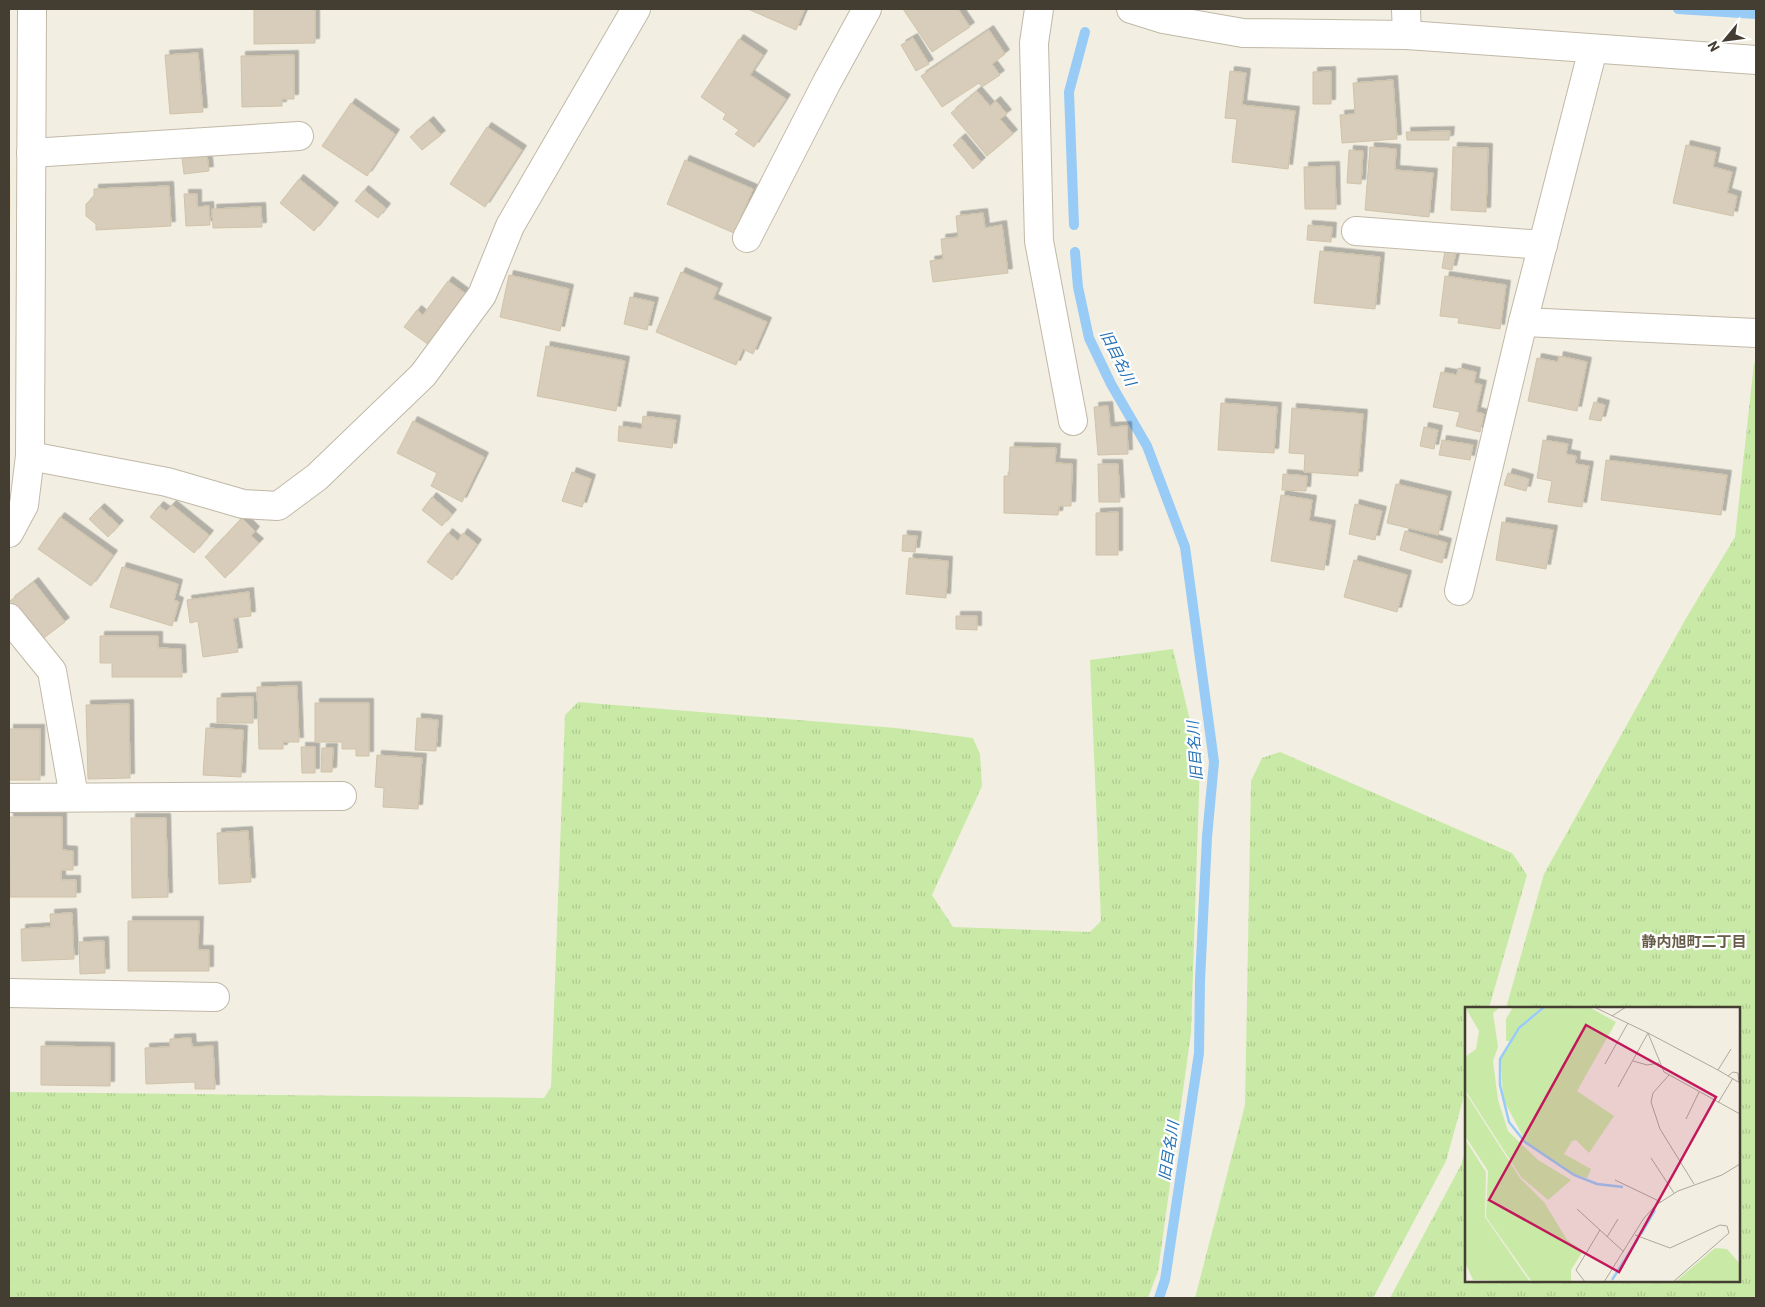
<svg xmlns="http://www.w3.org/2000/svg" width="1765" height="1307" viewBox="0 0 1765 1307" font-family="Barlow,'Noto Sans JP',sans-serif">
	<defs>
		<pattern id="grass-tufts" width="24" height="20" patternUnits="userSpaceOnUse" patternTransform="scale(1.25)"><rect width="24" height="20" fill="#c9eaa7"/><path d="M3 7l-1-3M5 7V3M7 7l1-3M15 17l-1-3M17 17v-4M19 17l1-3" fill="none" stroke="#aeca90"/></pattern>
		<filter id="shadow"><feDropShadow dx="4.5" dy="-4.5" stdDeviation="0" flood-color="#0004"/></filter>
	</defs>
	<rect width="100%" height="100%" fill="#f2eee2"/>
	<path fill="#f7e6ca" d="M 9,67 L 11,204 L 9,266 Z"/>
	<g fill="url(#grass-tufts)">
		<path d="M 1754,363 L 1756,363 L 1756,1298 L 1390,1298 L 1461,1165 L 1466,1148 L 1466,1281 L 1739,1281 L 1739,1008 L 1506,1008 L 1544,874 L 1685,620 L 1735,537 Z"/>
		<path d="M 1173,649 L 1200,763 L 1191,1033 L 1158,1271 L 1148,1298 L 9,1298 L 9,1092 L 544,1098 L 551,1087 L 565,715 L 578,702 L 896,728 L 973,738 L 980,754 L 982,786 L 932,895 L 953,927 L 1090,932 L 1101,921 L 1090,660 Z"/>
		<path d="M 1280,752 L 1512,853 L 1527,875 L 1489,1008 L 1466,1008 L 1466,1089 L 1446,1161 L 1373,1298 L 1195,1298 L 1245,1105 L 1251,781 L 1262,758 Z"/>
	</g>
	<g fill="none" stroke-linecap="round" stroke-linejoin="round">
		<g stroke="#98cbf5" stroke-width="10">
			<path d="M 1678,9 L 1756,14"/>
			<path d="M 1074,225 L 1069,92 L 1085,32"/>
			<path d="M 1075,252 L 1078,287 L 1089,338 L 1111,384 L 1147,446 L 1185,547 L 1214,762 L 1207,837 L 1200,980 L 1199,1053 L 1165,1280 L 1159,1298"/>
		</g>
	</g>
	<g fill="#d8cdba" stroke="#d0c3a9" filter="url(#shadow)">
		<path d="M 254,9 L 315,9 L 315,43 L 254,44 Z"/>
		<path d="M 748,9 L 805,9 L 796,30 Z"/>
		<path d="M 903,9 L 958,9 L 970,27 L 932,52 Z"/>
		<path d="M 989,30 L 1005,54 L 992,64 L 1000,75 L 982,87 L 979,83 L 942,107 L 921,76 Z"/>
		<path d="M 913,38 L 929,64 L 916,71 L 901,45 Z"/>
		<path d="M 739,39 L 763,55 L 750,75 L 786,99 L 754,147 L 735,134 L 739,130 L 723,119 L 726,114 L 701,97 Z"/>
		<path d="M 198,53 L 203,112 L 170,114 L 165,55 Z"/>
		<path d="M 294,55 L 294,99 L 282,99 L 282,106 L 242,107 L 241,56 Z"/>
		<path d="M 1230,71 L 1246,73 L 1242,105 L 1295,111 L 1288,169 L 1232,162 L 1237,119 L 1225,118 Z"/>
		<path d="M 1331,71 L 1331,104 L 1313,104 L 1313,72 Z"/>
		<path d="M 1393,80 L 1397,139 L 1342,143 L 1340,115 L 1355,114 L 1353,83 Z"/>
		<path d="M 977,91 L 990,106 L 996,101 L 1007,114 L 1000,119 L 1013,134 L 987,156 L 951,113 Z"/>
		<path d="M 351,103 L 395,134 L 367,176 L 322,146 Z"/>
		<path d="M 429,121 L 441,135 L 422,150 L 410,137 Z"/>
		<path d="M 487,127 L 522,150 L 485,207 L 450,184 Z"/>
		<path d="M 1450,131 L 1449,140 L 1407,140 L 1406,132 Z"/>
		<path d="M 961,138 L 981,162 L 973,169 L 953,145 Z"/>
		<path d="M 1686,145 L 1716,152 L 1713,167 L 1732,172 L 1727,193 L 1737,196 L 1733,216 L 1673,203 Z"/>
		<path d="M 1370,147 L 1396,149 L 1395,170 L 1433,173 L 1429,217 L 1365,210 Z"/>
		<path d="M 1453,147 L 1488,148 L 1486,212 L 1451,210 Z"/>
		<path d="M 1349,150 L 1363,151 L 1361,184 L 1347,183 Z"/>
		<path d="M 207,155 L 209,171 L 184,174 L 182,158 Z"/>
		<path d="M 685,160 L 753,189 L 734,233 L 667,204 Z"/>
		<path d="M 1335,166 L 1336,209 L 1305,209 L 1304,167 Z"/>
		<path d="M 299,179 L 334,207 L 314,231 L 280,203 Z"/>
		<path d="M 169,186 L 171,226 L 96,230 L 96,224 L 86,216 L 86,204 L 94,196 L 94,189 Z"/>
		<path d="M 364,190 L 386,208 L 378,218 L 355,201 Z"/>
		<path d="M 184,194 L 197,194 L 197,207 L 209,206 L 210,225 L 186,226 Z"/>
		<path d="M 261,207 L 262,227 L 213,228 L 212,209 Z"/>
		<path d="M 983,213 L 985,228 L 1002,225 L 1008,273 L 933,282 L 930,261 L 943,259 L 941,239 L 958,237 L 956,216 Z"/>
		<path d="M 1308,225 L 1332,227 L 1331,242 L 1307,240 Z"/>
		<path d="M 1320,251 L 1380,257 L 1375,309 L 1314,303 Z"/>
		<path d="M 1445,251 L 1456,253 L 1452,270 L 1442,268 Z"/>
		<path d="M 681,272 L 718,288 L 713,299 L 767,322 L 753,354 L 743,349 L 736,365 L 656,332 Z"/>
		<path d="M 509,275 L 569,289 L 560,331 L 500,317 Z"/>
		<path d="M 1445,276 L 1506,285 L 1500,329 L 1458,323 L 1459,318 L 1440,316 Z"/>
		<path d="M 448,281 L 466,294 L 429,345 L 404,327 L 417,310 L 423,315 Z"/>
		<path d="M 630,297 L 654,302 L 647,330 L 624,324 Z"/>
		<path d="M 546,346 L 625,361 L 616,411 L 537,396 Z"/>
		<path d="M 1559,356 L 1587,362 L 1577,411 L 1528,401 L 1537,358 L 1558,362 Z"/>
		<path d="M 1458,368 L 1476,372 L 1474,383 L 1482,385 L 1476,412 L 1484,414 L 1480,432 L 1456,426 L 1460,412 L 1433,407 L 1441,372 L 1457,375 Z"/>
		<path d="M 1594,402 L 1605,405 L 1601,421 L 1589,419 Z"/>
		<path d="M 1221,403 L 1277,407 L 1274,453 L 1218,450 Z"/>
		<path d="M 1108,406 L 1110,427 L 1127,426 L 1128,454 L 1098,455 L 1094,407 Z"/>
		<path d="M 1292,408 L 1363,414 L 1358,476 L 1304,472 L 1305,454 L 1289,453 Z"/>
		<path d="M 643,416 L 676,420 L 672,448 L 618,441 L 619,426 L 642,429 Z"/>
		<path d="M 413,421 L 484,457 L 462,502 L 431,486 L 437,473 L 397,453 Z"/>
		<path d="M 1424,427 L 1438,430 L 1434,449 L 1420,446 Z"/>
		<path d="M 1442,440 L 1473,445 L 1470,460 L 1439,455 Z"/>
		<path d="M 1543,440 L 1568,444 L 1566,454 L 1576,456 L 1575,464 L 1589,466 L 1582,507 L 1548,502 L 1552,481 L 1537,478 Z"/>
		<path d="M 1010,447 L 1056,448 L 1055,463 L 1072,464 L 1071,506 L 1059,506 L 1058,515 L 1004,513 L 1004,476 L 1009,476 Z"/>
		<path d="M 1606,460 L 1727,475 L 1721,515 L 1601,500 Z"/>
		<path d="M 1098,464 L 1118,464 L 1120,502 L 1099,502 Z"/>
		<path d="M 572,472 L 591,479 L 582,507 L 562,501 Z"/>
		<path d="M 1508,473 L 1529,479 L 1526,491 L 1504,485 Z"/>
		<path d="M 1283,474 L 1307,476 L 1306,491 L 1282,490 Z"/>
		<path d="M 1396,484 L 1447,496 L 1438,535 L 1387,523 Z"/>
		<path d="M 1281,495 L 1312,500 L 1309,521 L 1331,525 L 1324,570 L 1271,561 Z"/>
		<path d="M 432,497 L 452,514 L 442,526 L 422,510 Z"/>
		<path d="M 1355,504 L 1382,511 L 1375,540 L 1349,534 Z"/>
		<path d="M 172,505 L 209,535 L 194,553 L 150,517 L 159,506 L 166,511 Z"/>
		<path d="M 100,508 L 119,525 L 108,537 L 89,519 Z"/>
		<path d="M 1118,512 L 1118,555 L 1096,555 L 1096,513 Z"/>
		<path d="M 60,517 L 113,555 L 91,586 L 38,549 Z"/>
		<path d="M 242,518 L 255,531 L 251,536 L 259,543 L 225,578 L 205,557 Z"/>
		<path d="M 1502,522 L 1553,530 L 1546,569 L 1496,560 Z"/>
		<path d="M 1405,531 L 1447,543 L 1442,563 L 1400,550 Z"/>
		<path d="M 448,533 L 458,541 L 463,533 L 477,544 L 452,580 L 427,562 Z"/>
		<path d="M 903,535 L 917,536 L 915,552 L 902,551 Z"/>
		<path d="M 909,558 L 948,561 L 946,598 L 906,594 Z"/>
		<path d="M 1354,560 L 1407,575 L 1397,612 L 1344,597 Z"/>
		<path d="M 122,567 L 178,584 L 174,600 L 179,602 L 172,626 L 110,607 Z"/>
		<path d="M 34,582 L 65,622 L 41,640 L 10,601 Z"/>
		<path d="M 249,592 L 251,616 L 233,618 L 238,652 L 203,657 L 198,621 L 190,623 L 187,600 Z"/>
		<path d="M 956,616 L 977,616 L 977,630 L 956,629 Z"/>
		<path d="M 100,636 L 158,636 L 158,648 L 181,649 L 182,677 L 112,677 L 112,663 L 100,663 Z"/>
		<path d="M 297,686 L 299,742 L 283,742 L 283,749 L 259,749 L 257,687 Z"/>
		<path d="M 253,697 L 253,723 L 217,723 L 217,698 Z"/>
		<path d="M 315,703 L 369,703 L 369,756 L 356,756 L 356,749 L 342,749 L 342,742 L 315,742 Z"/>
		<path d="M 129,704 L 130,778 L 88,779 L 86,705 Z"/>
		<path d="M 417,718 L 438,720 L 436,751 L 415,750 Z"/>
		<path d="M 206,728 L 243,730 L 241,777 L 203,775 Z"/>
		<rect x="9" y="729" width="31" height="51"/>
		<path d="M 301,747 L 315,747 L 315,773 L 302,773 Z"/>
		<path d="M 322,748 L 333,748 L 332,772 L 321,772 Z"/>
		<path d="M 377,755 L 422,758 L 418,809 L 383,807 L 384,788 L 375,787 Z"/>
		<path d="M 9,817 L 62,817 L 62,850 L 73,851 L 73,870 L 61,870 L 61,880 L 76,880 L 76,897 L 10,897 Z"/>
		<path d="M 131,818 L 166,818 L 168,897 L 132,898 Z"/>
		<path d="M 248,831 L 251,882 L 219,884 L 217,833 Z"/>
		<path d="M 72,913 L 74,959 L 22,961 L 21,929 L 51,927 L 50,914 Z"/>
		<path d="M 128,921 L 199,921 L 198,950 L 209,950 L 209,971 L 128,971 Z"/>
		<path d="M 104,941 L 105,973 L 80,974 L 79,942 Z"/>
		<path d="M 191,1038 L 192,1047 L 213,1046 L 215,1089 L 195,1089 L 195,1082 L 146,1084 L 145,1048 L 170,1047 L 170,1039 Z"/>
		<path d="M 41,1046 L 110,1047 L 110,1086 L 41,1085 Z"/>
	</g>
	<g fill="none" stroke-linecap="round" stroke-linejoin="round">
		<g stroke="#c1b9a7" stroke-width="30">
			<g id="minor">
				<path d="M 1039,9 L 1034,43 L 1039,241 L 1073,421"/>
				<path d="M 1131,9 L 1163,19 L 1243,33 L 1407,35 L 1756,60"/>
				<path d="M 1406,9 L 1407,35"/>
				<path d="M 31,153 L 299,136"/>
				<path d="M 1356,231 L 1543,245"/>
				<path d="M 747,238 L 827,82 L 867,9"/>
				<path d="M 1523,322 L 1756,333"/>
				<path d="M 30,456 L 167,482 L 243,504 L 278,506 L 317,477 L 423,375 L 482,295 L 510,226 L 636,9"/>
				<path d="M 9,533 L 24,505 L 30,456 L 32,9"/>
				<path d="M 1459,591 L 1523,322 L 1593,49"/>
				<path d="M 9,618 L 52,671 L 74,797"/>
				<path d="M 9,798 L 342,796"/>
				<path d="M 9,993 L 215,997"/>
			</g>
		</g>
		<use href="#minor" stroke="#fff" stroke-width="28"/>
	</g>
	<g text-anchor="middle" stroke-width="4.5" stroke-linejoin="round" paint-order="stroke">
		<g font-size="15" font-style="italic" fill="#2572b7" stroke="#fff">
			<text transform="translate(1118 358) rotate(63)" y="5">旧目名川</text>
			<text transform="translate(1195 751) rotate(-94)" y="5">旧目名川</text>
			<text transform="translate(1169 1151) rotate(-81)" y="5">旧目名川</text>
		</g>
		<g font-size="15" font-weight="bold" fill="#685d49" stroke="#fff">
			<text x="1694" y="947">静内旭町二丁目</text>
		</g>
	</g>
	<g transform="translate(1465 1007)">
		<rect width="275" height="275" fill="#f2eee2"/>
		<path d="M 0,0 L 35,0 L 28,6 L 33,40 L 28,54 L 33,93 L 43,124 L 73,153 L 106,173 L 83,193 L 56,170 L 0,83 L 0,50 L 11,42 L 14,24 ZM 48,0 L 77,0 L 54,20 L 45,34 L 41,34 L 41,12 ZM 81,0 L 124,0 L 151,15 L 112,84 L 149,109 L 124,146 L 111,133 L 107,134 L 99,147 L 126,162 L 122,171 L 109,167 L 61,135 L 38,92 L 36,52 L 55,22 ZM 0,85 L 55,171 L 79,195 L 102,233 L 118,244 L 106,263 L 106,275 L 67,275 L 21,210 L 23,164 L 0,129 ZM 0,132 L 21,165 L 20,210 L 65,275 L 8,273 L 0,255 ZM 250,241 L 262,242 L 275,257 L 275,275 L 210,275 Z" fill="#c9eaa7"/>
		<path fill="none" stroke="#98cbf5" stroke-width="2.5" d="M 79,0 L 54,21 L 35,52 L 35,78 L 44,115 L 60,135 L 109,168 L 132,177 L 158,180M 176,227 L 190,203M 147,273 L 173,232"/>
		<path fill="none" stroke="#aca89c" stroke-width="1" d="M 129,0 L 183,26 L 199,65 L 275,107M 147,9 L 161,0M 168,54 L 182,58 L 194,56M 140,57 L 163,16M 253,63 L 275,76M 204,68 L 188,86 L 186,95 L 195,122 L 229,177M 263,69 L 268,65 L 273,66 L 274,75M 153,80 L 183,26 L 253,63 L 266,42M 253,96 L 268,71M 221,112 L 234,85M 186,151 L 209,186M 150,173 L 196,195M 112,202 L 159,245M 170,228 L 205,241 L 255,218 L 262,219 L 264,226 L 208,275M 142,230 L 153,212M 120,275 L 111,263 L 135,223M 139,275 L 179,211 L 191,198 L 213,184 L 257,168 L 275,157"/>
		<path fill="#c2185b" fill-opacity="0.15" stroke="#c2185b" stroke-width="2.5" d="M 121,18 L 251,90 L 154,265 L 24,193 Z"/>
		<rect width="275" height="275" fill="none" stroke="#443e32" stroke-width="2.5"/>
	</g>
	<rect width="1765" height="1307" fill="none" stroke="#443e32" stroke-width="20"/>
	<g transform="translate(1725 40) rotate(241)" stroke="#ffffff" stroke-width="4" paint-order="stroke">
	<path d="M0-4L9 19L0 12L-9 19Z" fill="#443e32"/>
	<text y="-8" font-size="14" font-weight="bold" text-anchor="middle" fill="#443e32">N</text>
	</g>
</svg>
